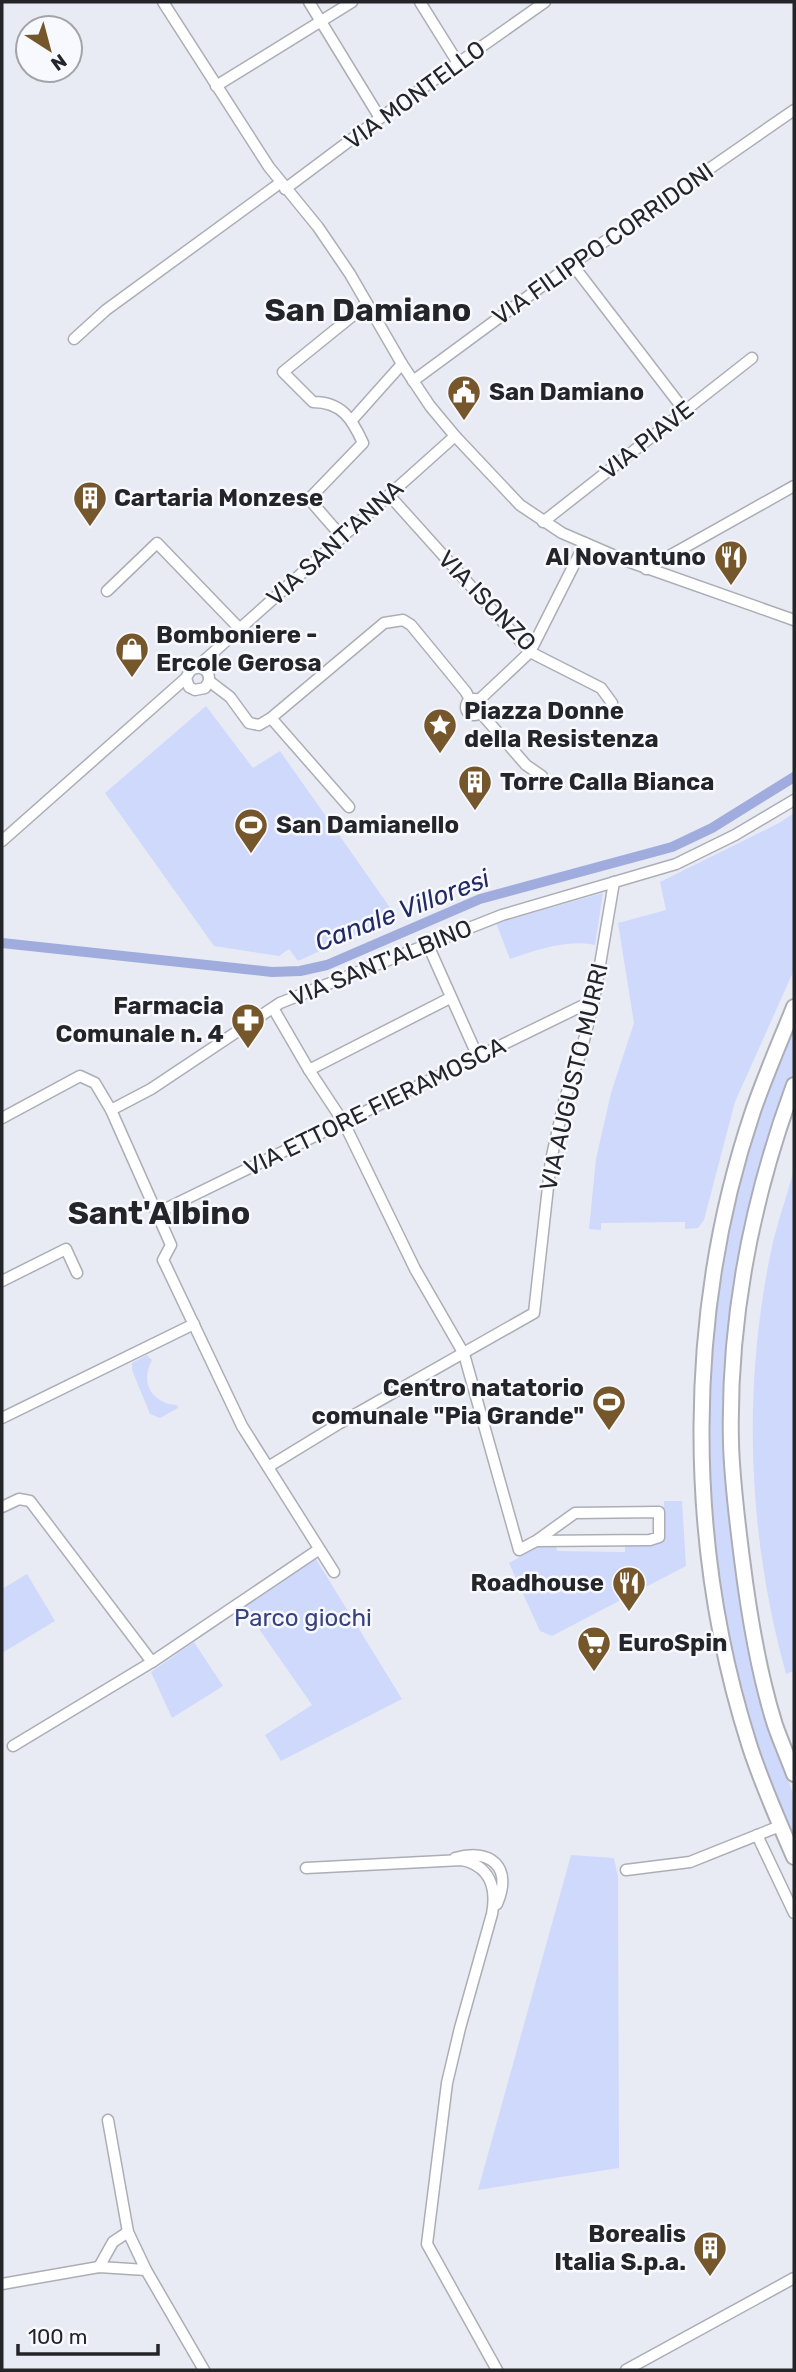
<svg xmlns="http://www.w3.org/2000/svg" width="796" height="2372" viewBox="0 0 796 2372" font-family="Rubik,sans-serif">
	<rect width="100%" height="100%" fill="#e9ebf4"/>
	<g fill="#cfd9fc">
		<path d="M 206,706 L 253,768 L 280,751 L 396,916 L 298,961 L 289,949 L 279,956 L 214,946 L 105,793 Z"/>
		<path d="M 794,813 L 794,970 L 735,1102 L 704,1220 L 698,1228 L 685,1229 L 685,1222 L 601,1223 L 601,1230 L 589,1229 L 596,1159 L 611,1093 L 634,1023 L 618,923 L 666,910 L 660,882 L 779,823 Z"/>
		<path d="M 603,893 L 595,945 C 568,939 536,950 510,959 L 496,923 Z"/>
		<path d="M 794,1024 L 794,1070 L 763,1161 L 726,1438 L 730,1521 L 745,1630 L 762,1701 L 794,1797 L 794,1845 C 766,1777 740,1707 726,1634 C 689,1434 706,1210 794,1024 Z"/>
		<path d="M 794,1169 L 794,1671 L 786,1674 C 748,1537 742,1391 771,1251 C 777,1223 787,1196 794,1169 Z"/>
		<path d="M 147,1355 L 152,1360 C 140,1382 151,1403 177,1405 L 178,1408 L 160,1418 L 150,1414 L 132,1370 L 132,1363 Z"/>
		<path d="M 664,1501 L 682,1501 L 686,1566 L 552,1636 L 540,1631 L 509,1563 L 541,1545 L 556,1545 L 557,1551 L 625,1552 L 625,1544 L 654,1544 L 664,1538 Z"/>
		<path d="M 316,1559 L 402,1699 L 281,1761 L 265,1735 L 312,1705 L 243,1606 Z"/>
		<path d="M 27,1574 L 55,1621 L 2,1653 L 2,1589 Z"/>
		<path d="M 194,1642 L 223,1686 L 172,1718 L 151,1672 Z"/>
		<path d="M 571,1855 L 614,1858 L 618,1877 L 619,2168 L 478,2190 Z"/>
	</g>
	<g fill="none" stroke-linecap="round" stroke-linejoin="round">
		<path stroke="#9facdd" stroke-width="10" d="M 2,943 L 272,972 L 300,971 L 327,965 L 480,899 L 672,847 L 712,828 L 794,777"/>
		<g stroke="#acaeb6" stroke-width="13">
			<g id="minor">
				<path d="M 163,2 L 269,167 L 318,227 L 350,274 L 402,364 L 430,406 L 455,436 L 520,505 L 562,533 L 627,561 L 794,620"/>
				<path d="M 309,2 L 380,118"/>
				<path d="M 420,2 L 458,63"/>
				<path d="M 216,86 L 352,2"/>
				<path d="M 285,189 L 380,118 L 545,2"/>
				<path d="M 572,264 L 684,410"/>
				<path d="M 74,339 L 106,310 L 280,183"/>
				<path d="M 413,381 L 572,264 L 794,110"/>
				<path d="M 352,420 L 402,364"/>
				<path d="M 389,495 L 530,652 L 601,688 L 612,703"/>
				<path d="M 543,522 L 752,358"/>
				<path d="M 342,537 L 309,499 L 363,443 C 352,419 342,402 313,402 L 283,372 L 367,304"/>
				<path d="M 646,569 L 794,486"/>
				<path d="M 107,591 L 157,543 L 239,628"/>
				<path d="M 197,667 L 455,436"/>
				<path d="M 209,681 L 230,697 L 249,723 L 259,725 L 271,718 L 384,623 L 403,620 L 411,625 L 466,692 L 470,700"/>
				<circle cx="474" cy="707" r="8"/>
				<path d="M 479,700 L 530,652 L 585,543"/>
				<path d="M 480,712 L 526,765 L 542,776"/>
				<path d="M 271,718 L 349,807"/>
				<path d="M 2,841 L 186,678 L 190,671 C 199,664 210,669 209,681 L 205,688 L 195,690 L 189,687 L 186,678"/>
				<path d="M 427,943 L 478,1057"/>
				<path d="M 273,1008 L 309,1070 L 344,1123 L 415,1269 L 464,1354 L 519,1550 L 536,1541 L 575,1513 L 659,1512 L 659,1537 L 650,1540 L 536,1541"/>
				<path d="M 309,1070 L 450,998"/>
				<path d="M 111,1110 L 151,1089 L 280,1003 L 502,915 L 676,864 L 735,835 L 794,800"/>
				<path d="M 2,1118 L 80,1076 L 95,1083 L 111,1110 L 171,1245 L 163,1260 L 166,1266 L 242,1426 L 334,1572"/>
				<path d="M 157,1213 L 594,1000"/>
				<path d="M 2,1281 L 66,1249 L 77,1273"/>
				<path d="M 2,1418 L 194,1324"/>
				<path d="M 268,1467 L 340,1423 L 534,1313 L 551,1160 L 565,1098 L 581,1052 L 594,1000 L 614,882"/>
				<path d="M 2,1507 L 19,1499 L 30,1501 L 152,1662"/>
				<path d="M 13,1746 L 152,1662 L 318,1550"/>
				<path d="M 757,1835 L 794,1913"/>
				<path d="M 455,1858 C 491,1848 513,1867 497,1904"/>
				<path d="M 306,1868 L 462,1860 C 490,1866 497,1888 492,1914 L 460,2028 L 447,2083 L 427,2244 L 497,2370"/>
				<path d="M 626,1870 L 690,1862 L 780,1826"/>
				<path d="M 108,2120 L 128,2232 L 146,2270 L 204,2370"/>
				<path d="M 99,2267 L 113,2242 L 128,2232"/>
				<path d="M 2,2284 L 99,2267 L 146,2270"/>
				<path d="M 626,2370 L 794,2278"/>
			</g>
		</g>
		<g stroke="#acaeb6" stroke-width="18">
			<g id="primary">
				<path d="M 794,1007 C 780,1042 765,1076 753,1111 C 685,1312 685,1542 749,1744 C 761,1782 778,1820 794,1857"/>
				<path d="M 794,1085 C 752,1199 728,1320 731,1443 C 732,1481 737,1520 742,1559 C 749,1615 758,1671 775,1725 C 781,1742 788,1758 794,1774"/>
			</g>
		</g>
		<use href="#minor" stroke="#fff" stroke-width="10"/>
		<use href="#primary" stroke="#fff" stroke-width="14"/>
	</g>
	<defs>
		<g id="civic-pin" transform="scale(1.75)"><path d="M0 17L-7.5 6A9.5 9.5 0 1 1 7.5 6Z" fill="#76572c" stroke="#f7f9fe"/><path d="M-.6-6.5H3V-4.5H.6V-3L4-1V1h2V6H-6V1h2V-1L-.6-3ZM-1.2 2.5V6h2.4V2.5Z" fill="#fff"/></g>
		<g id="building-pin" transform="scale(1.75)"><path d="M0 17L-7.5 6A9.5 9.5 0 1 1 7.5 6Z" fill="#76572c" stroke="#f7f9fe"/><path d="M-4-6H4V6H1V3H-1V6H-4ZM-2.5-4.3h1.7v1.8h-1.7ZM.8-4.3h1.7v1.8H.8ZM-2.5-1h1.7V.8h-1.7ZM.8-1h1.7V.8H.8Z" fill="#fff"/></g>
		<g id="restaurant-pin" transform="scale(1.75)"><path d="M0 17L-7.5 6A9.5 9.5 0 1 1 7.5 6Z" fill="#76572c" stroke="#f7f9fe"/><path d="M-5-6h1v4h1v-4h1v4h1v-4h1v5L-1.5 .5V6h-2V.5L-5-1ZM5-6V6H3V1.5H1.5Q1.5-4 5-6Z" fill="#fff"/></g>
		<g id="shop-pin" transform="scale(1.75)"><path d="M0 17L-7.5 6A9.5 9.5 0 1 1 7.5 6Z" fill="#76572c" stroke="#f7f9fe"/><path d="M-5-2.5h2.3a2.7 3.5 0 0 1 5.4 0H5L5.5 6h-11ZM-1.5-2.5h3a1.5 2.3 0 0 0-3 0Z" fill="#fff"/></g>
		<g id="sight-pin" transform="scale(1.75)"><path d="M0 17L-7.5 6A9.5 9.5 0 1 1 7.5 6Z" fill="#76572c" stroke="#f7f9fe"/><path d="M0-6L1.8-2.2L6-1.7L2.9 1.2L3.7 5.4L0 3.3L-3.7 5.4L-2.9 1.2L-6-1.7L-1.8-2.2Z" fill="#fff"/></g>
		<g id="stadium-pin" transform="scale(1.75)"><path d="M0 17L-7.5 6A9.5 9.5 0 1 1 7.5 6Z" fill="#76572c" stroke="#f7f9fe"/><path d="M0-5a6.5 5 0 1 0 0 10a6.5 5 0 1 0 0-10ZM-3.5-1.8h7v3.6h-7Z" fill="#fff"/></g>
		<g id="pharmacy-pin" transform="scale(1.75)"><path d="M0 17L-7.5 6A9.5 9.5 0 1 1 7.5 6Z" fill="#76572c" stroke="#f7f9fe"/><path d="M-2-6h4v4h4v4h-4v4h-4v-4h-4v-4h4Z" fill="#fff"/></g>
		<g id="supermarket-pin" transform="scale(1.75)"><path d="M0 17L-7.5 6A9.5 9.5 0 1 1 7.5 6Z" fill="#76572c" stroke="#f7f9fe"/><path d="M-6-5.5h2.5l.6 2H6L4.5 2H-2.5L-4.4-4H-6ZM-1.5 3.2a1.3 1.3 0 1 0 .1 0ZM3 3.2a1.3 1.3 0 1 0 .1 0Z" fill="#fff"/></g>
	</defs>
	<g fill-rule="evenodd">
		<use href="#civic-pin" x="464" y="392"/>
		<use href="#building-pin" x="90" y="498"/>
		<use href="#restaurant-pin" x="731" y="557"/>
		<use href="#shop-pin" x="132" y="649"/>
		<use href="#sight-pin" x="440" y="725"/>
		<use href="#building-pin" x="475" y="782"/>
		<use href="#stadium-pin" x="251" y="825"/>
		<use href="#pharmacy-pin" x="248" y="1020"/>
		<use href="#stadium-pin" x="609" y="1402"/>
		<use href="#restaurant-pin" x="629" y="1583"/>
		<use href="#supermarket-pin" x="594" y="1643"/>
		<use href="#building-pin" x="710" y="2248"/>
	</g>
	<g text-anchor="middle" stroke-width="5" stroke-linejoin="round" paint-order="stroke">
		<g font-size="24" fill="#242529" stroke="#f7f9fe">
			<text transform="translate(415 95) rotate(-36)" y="8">VIA MONTELLO</text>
			<text transform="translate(603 244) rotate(-35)" y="8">VIA FILIPPO CORRIDONI</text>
			<text transform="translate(647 440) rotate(-38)" y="8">VIA PIAVE</text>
			<text transform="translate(335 543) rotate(-42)" y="8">VIA SANT'ANNA</text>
			<text transform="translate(487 601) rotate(46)" y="8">VIA ISONZO</text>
			<text transform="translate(381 963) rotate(-22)" y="8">VIA SANT'ALBINO</text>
			<text transform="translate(574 1077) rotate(-77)" y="8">VIA AUGUSTO MURRI</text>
			<text transform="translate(375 1107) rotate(-26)" y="8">VIA ETTORE FIERAMOSCA</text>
		</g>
		<g font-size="24" font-weight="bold" fill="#242529" stroke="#f7f9fe" text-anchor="start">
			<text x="489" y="400">San Damiano</text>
			<text x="114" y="506">Cartaria Monzese</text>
			<text x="706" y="565" text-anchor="end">Al Novantuno</text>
			<text x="156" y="643">Bomboniere -<tspan x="156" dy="28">Ercole Gerosa</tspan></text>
			<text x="464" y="719">Piazza Donne<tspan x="464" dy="28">della Resistenza</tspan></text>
			<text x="500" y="790">Torre Calla Bianca</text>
			<text x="276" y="833">San Damianello</text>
			<text x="224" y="1014" text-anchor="end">Farmacia<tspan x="224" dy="28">Comunale n. 4</tspan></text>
			<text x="584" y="1396" text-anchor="end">Centro natatorio<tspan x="584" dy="28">comunale "Pia Grande"</tspan></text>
			<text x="604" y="1591" text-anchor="end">Roadhouse</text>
			<text x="618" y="1651">EuroSpin</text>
			<text x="686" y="2242" text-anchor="end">Borealis<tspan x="686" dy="28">Italia S.p.a.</tspan></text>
		</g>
		<g font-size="24" fill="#37427f" stroke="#f7f9fe">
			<text x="303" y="1626">Parco giochi</text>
		</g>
		<g font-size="26" font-style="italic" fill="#222a65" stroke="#f7f9fe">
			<text transform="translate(402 910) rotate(-21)" y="9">Canale Villoresi</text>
		</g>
		<g font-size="32" font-weight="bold" fill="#242529" stroke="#f7f9fe">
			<text x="368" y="321">San Damiano</text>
			<text x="159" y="1224">Sant'Albino</text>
		</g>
	</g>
	<rect width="796" height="2372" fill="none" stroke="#242529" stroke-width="7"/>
	<g transform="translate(49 49) rotate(144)"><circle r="33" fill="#f7f9fe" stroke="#a3a4a9" stroke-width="2"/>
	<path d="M0-5L12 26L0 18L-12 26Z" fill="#76572c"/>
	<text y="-10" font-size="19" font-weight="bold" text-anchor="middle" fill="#242529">N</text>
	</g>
	<path d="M18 2344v10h140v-10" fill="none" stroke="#242529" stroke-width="3.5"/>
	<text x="28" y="2344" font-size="21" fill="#242529" stroke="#f7f9fe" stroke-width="5" paint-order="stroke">100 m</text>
</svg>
